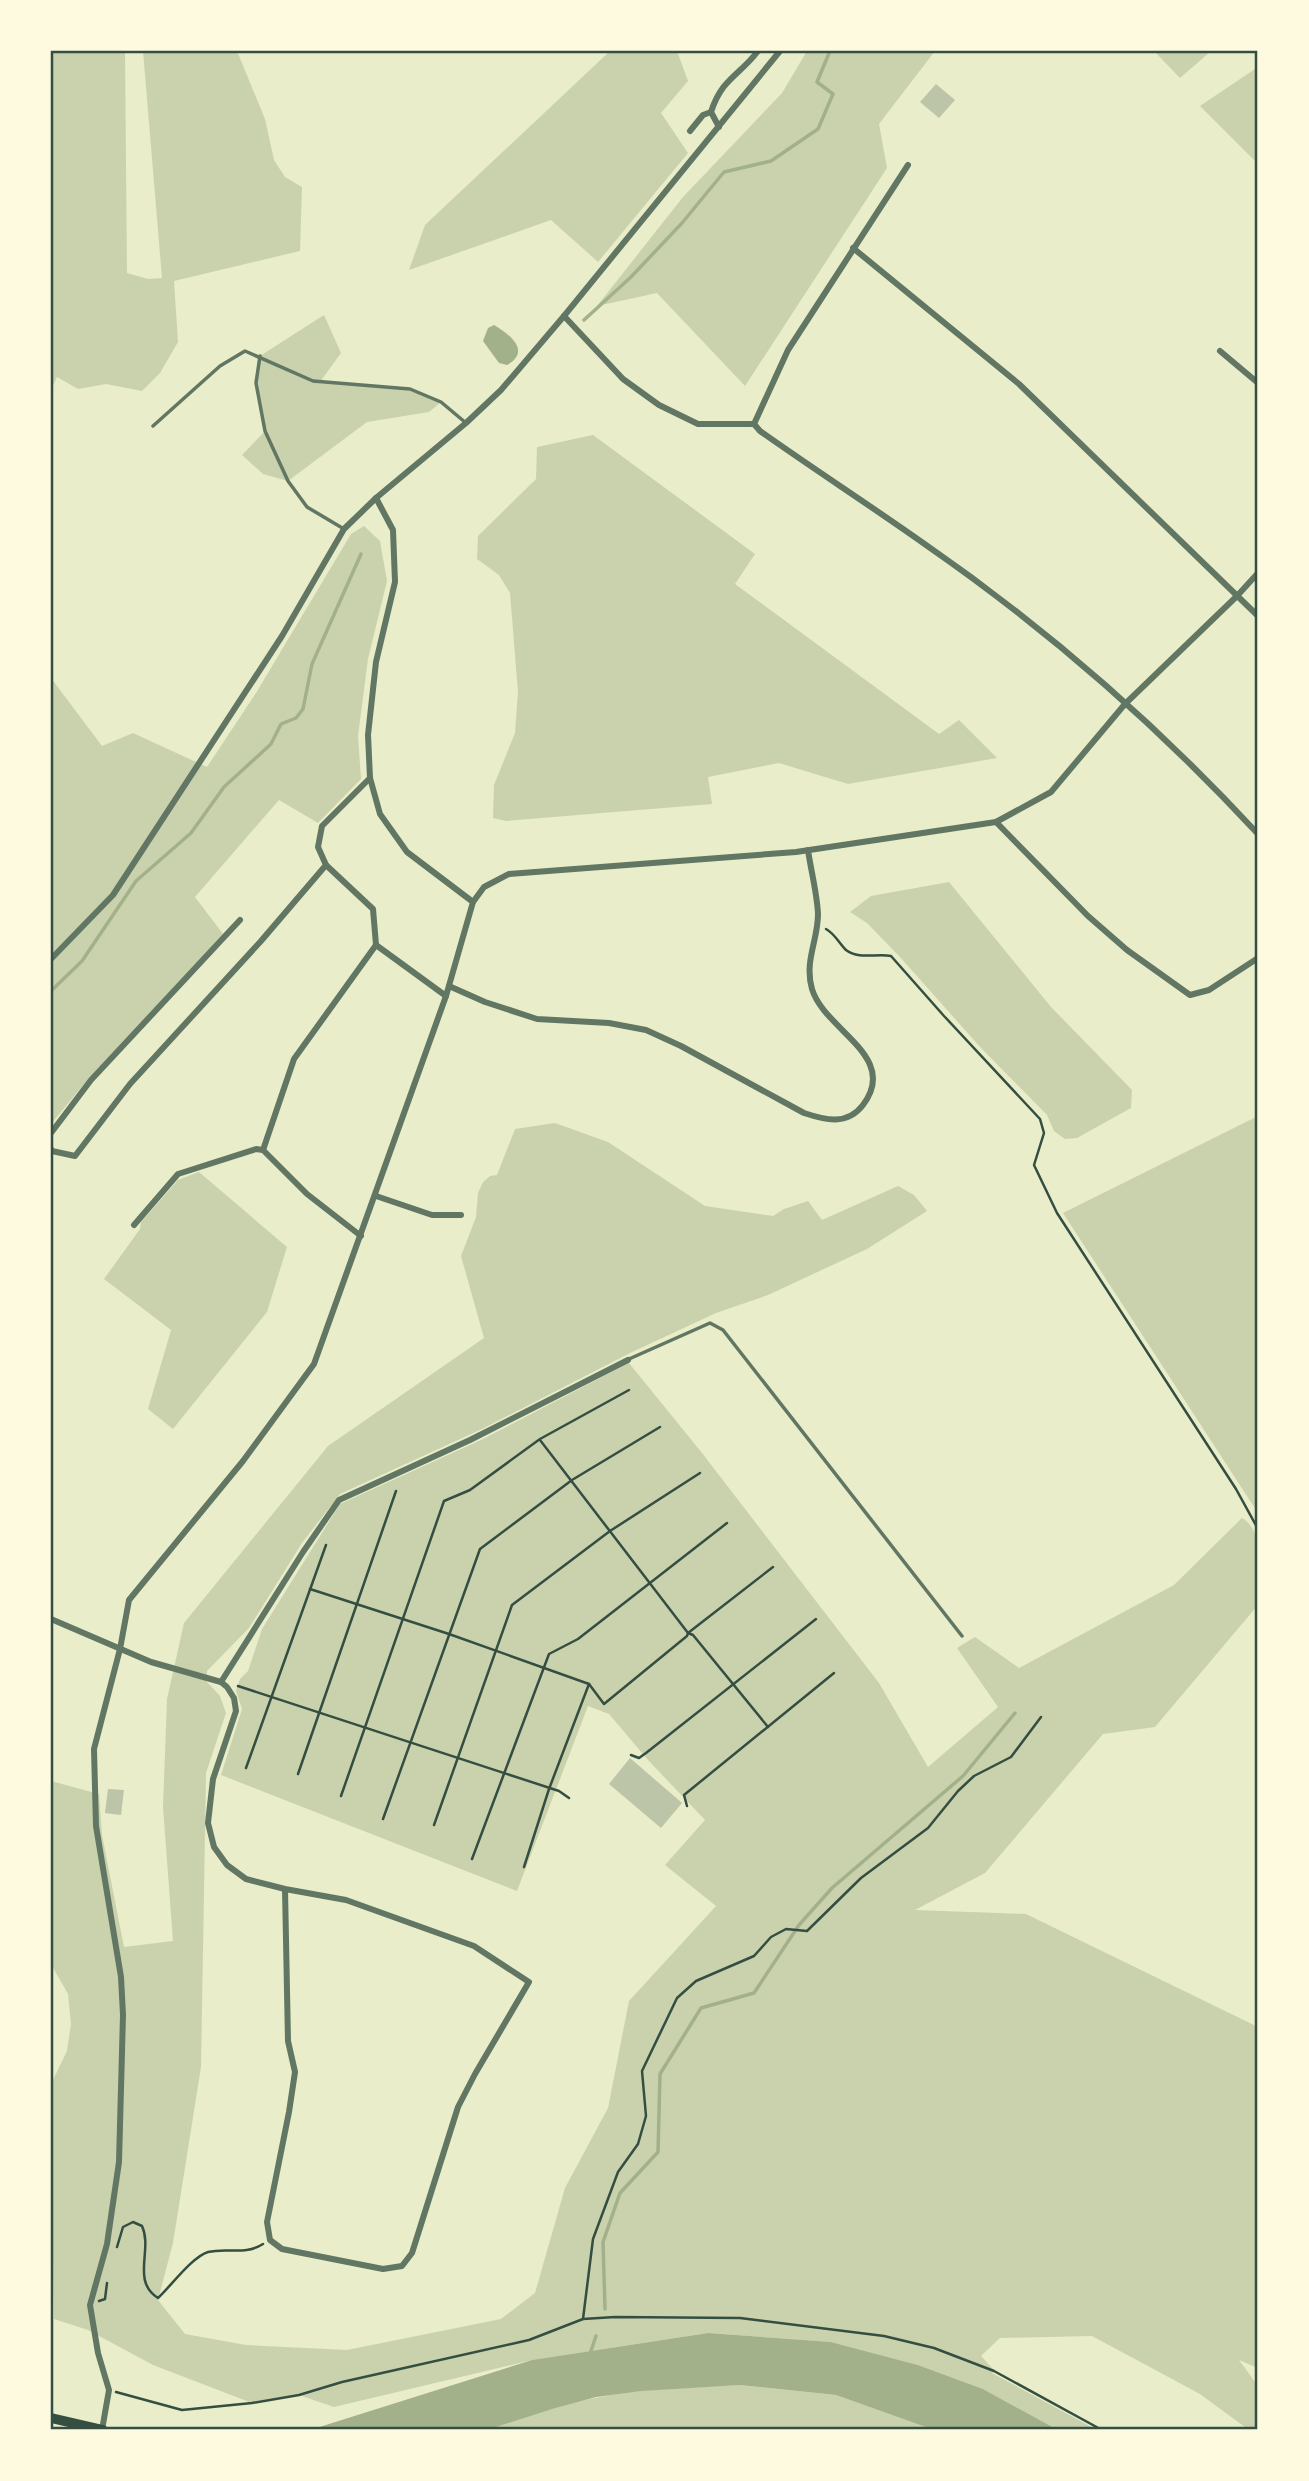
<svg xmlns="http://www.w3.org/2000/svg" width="1309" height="2481" viewBox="0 0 1309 2481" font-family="'Fira Sans',sans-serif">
	<rect width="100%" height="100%" fill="#e9edc9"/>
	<g fill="#cad2ad">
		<path d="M 51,51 L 125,51 L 127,273 L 148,279 L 162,278 L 143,51 L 237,51 L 265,119 L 274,160 L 285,177 L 302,187 L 300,251 L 174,281 L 178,342 L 160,373 L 142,391 L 106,384 L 78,389 L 57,377 L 51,390 Z"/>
		<path d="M 610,51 L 677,51 L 688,81 L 661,113 L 688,153 L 598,262 L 551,220 L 409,270 L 425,225 Z"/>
		<path d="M 807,51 L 935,51 L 879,124 L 887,168 L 745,386 L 657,293 L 597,306 L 683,197 L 782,93 Z"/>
		<path d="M 1154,51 L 1211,51 L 1180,78 Z"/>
		<path d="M 1258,67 L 1258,164 L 1200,106 Z"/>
		<path d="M 324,315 L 341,353 L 320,382 L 410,389 L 441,402 L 429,412 L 367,422 L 288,481 L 263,474 L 242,455 L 265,431 L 256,383 L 260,356 Z"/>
		<path d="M 593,435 L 755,554 L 735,584 L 939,734 L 959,720 L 997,758 L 848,784 L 779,763 L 708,777 L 712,804 L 506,821 L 493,818 L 494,785 L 515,733 L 518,692 L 510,593 L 499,575 L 477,559 L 478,536 L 536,479 L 537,447 Z"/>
		<path d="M 364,526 L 380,541 L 387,581 L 368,659 L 358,736 L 361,779 L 318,823 L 279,800 L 195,897 L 223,934 L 89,1078 L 51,1124 L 51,678 L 102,746 L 133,733 L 207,767 L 256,693 L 351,534 Z"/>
		<path d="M 949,882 L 1051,1007 L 1132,1090 L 1131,1108 L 1077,1138 L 1065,1139 L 1054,1131 L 1047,1115 L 981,1048 L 900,957 L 867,923 L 850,912 L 871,896 Z"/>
		<path d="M 1258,1116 L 1258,1513 L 1063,1213 Z"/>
		<path d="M 555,1123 L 608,1142 L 705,1206 L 773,1216 L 784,1209 L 808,1201 L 822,1220 L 898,1186 L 914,1195 L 927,1211 L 867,1249 L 768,1295 L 716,1313 L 630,1353 L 482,1429 L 340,1494 L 302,1543 L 249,1628 L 207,1671 L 207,1682 L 220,1696 L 226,1713 L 206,1773 L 201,2067 L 173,2243 L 158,2300 L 185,2334 L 246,2345 L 347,2350 L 501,2319 L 535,2293 L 565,2188 L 608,2108 L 629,2001 L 716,1906 L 665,1865 L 705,1820 L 648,1760 L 609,1714 L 588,1706 L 517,1891 L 221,1775 L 242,1709 L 236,1691 L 240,1679 L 248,1671 L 262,1629 L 340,1504 L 481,1440 L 629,1363 L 702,1453 L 879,1683 L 928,1767 L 998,1707 L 957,1648 L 975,1637 L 1019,1668 L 1174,1585 L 1242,1518 C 1266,1531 1258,1580 1258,1605 L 1155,1727 L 1103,1734 L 985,1873 L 915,1910 L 1026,1914 L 1258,2027 L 1258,2368 L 1239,2360 L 1258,2386 L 1258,2430 L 1249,2430 L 1200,2394 L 1092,2336 L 1000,2338 L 981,2356 L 994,2370 L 992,2373 L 1097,2430 L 1058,2430 L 983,2389 L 918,2365 L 831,2342 L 708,2333 L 532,2360 L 334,2407 L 299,2395 L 252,2403 L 153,2365 L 88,2330 L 54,2319 L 53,2260 L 51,2258 L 51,2084 L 67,2051 L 71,2024 L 68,1994 L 51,1964 L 51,1781 L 99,1794 L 102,1835 L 124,1947 L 173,1941 L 163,1807 L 167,1699 L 184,1623 L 328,1446 L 484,1338 L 461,1256 L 476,1217 L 478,1193 L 483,1182 L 490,1176 L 497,1175 L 515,1129 Z"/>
		<path d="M 199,1172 L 287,1247 L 267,1312 L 173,1429 L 148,1409 L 171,1330 L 104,1279 L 140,1229 L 141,1222 L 178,1180 Z"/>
		<path d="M 740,2385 L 836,2395 L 934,2430 L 487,2430 C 523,2418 558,2405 595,2398 C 642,2388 692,2388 740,2385 Z"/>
	</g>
	<g fill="#a3b18a">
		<path d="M 494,325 C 509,334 532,351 507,365 L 499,363 L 483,341 L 488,328 Z"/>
		<path d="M 708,2333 L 831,2342 L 918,2365 L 983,2389 L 1058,2430 L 934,2430 L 836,2395 L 740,2385 L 642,2391 L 596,2397 L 552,2409 L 487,2430 L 310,2430 L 532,2360 Z"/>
	</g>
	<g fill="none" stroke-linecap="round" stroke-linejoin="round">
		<g stroke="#a3b18a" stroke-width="3.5">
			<path d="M 584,320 L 631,277 L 682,223 L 724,172 L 771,161 L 818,129 L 833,94 L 817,82 L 830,51"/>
			<path d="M 51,991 L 82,961 L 136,881 L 191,833 L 224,787 L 271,744 L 281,724 L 296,718 L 303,709 L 312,664 L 361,554"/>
			<path d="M 605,2309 L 603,2242 L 620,2193 L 658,2152 L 660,2074 L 701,2008 L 754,1993 L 799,1925 L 832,1888 L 963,1776 L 1015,1713"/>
			<path d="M 590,2354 L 596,2336"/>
		</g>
	</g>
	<g fill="#bcc5a7">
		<path d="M 936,84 L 955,100 L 939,118 L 920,102 Z"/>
		<path d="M 630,1758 L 682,1803 L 661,1828 L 609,1784 Z"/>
		<path d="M 108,1789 L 124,1790 L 121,1815 L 105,1813 Z"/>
	</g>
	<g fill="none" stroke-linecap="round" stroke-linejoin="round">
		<g stroke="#344e41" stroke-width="2.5">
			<path d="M 826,929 C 835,934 839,943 846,950 C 859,960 877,953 891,956 L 944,1016 L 1040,1119 L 1044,1133 L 1034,1165 L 1057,1213 L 1236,1489 L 1258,1529"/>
			<path d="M 540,1440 L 688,1633 L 693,1635 L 768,1727"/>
			<path d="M 310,1589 L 449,1634 L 589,1684"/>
			<path d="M 238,1686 L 559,1791 L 569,1798"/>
			<path d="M 631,1755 L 639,1758 L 646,1753 L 816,1619"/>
			<path d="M 246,1768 L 326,1545"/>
			<path d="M 298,1774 L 396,1491"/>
			<path d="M 341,1796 L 444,1501 L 470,1490 L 540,1439 L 629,1390"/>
			<path d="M 687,1806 L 684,1795 L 834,1673"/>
			<path d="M 383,1819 L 480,1549 L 572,1480 L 660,1427"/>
			<path d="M 434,1825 L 512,1605 L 610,1531 L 700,1473"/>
			<path d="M 472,1859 L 549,1654 L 578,1639 L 727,1523"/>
			<path d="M 524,1867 L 549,1789 L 589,1684 L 604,1704 L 687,1636 L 688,1633 L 773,1567"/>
			<path d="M 117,2247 L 123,2227 L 133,2222 L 142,2226 C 153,2250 131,2281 158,2298 C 171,2286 192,2257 208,2252 C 228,2247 244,2256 263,2244"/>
			<path d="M 99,2301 L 105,2299 L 107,2283"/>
			<path d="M 583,2319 L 593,2239 L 618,2172 L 638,2144 L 646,2116 L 642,2071 L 677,1998 L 696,1981 L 754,1956 L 771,1937 L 786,1929 L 807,1931 L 861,1878 L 928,1828 L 958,1791 L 974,1776 L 1011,1757 L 1041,1717"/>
			<path d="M 116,2392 L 182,2410 L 252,2403 L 299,2395 L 342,2382 L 529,2340 L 583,2319 L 615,2317 L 740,2318 L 884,2336 L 934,2348 L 994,2371 L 1102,2430"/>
		</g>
		<g stroke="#617663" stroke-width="3.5">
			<path d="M 260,356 L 256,383 L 265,431 L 288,481 L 307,507 L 344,529"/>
			<path d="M 153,426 L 220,366 L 245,351 L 313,381 L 410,389 L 441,402 L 466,423"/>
			<path d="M 629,1359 L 710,1323 L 723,1330 L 962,1636"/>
		</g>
		<g stroke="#617663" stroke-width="6">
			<path d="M 719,127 L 711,112 C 722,78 739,76 758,51"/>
			<path d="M 690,131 L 703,115 L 711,112"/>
			<path d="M 853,248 L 1019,384 L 1258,616"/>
			<path d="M 564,316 L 623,379 L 659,405 L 698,424 L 754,424"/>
			<path d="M 1220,351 L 1258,383"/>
			<path d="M 754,424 L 760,431 C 815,470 871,506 926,545 C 1046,628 1159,727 1258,834"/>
			<path d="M 754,424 L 788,350 L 908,165"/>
			<path d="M 996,822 L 1088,916 L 1127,950 L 1190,995 L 1209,990 L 1258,958"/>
			<path d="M 473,902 L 484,887 L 509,874 L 796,852 L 996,822 L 1051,792 L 1125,704 L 1237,596 L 1258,573"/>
			<path d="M 376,945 L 446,996"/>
			<path d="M 51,959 L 113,895 L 282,636 L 344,529 L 376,498 L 466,423 L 501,390 L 564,316 L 780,51"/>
			<path d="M 449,986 L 485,1002 L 537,1019 L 609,1023 L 646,1030 L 681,1046 L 804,1113 C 825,1120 847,1126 863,1105 C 900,1056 824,1030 812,989 C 804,961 818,941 818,914 C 817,893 811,871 808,850"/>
			<path d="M 51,1133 L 91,1080 L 240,920"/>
			<path d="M 51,1149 L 52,1151 L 75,1156 L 130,1084 L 261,941 L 326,865 L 318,847 L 322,826 L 370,778"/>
			<path d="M 263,1150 L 294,1059 L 376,945 L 373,909 L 326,865"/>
			<path d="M 376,1196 L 432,1215 L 461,1215"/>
			<path d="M 134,1225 L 178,1174 L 256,1149 L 263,1150 L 307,1194 L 361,1236"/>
			<path d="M 51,1619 L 151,1662 L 221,1682 L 227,1687 L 234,1698 L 236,1711 L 213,1779 L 208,1823 L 214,1847 L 227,1865 L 246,1879 L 285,1889 L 346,1900 L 474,1946 L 529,1982 L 475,2074 L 458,2107 L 412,2253 L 402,2266 L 383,2269 L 282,2249 L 270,2240 L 267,2222 L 289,2112 L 295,2072 L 288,2041 L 285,1889"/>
			<path d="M 221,1682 L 303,1552 L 339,1500 L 470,1440 L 628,1360"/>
			<path d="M 102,2430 L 109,2390 L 98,2353 L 90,2305 L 107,2244 L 119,2162 L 123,2015 L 121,1977 L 96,1826 L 94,1749 L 120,1649 L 129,1600 L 243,1461 L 314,1364 L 446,996 L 473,902 L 407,852 L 380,814 L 370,778 L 368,735 L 376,662 L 395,582 L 393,530 L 376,498"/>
		</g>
		<path stroke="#344e41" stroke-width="10" d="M 51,2418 L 103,2430"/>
	</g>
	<rect width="1309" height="2481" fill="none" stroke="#fefae0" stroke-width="105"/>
	<rect x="52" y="52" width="1204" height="2376" fill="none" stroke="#344e41" stroke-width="2.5"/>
</svg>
